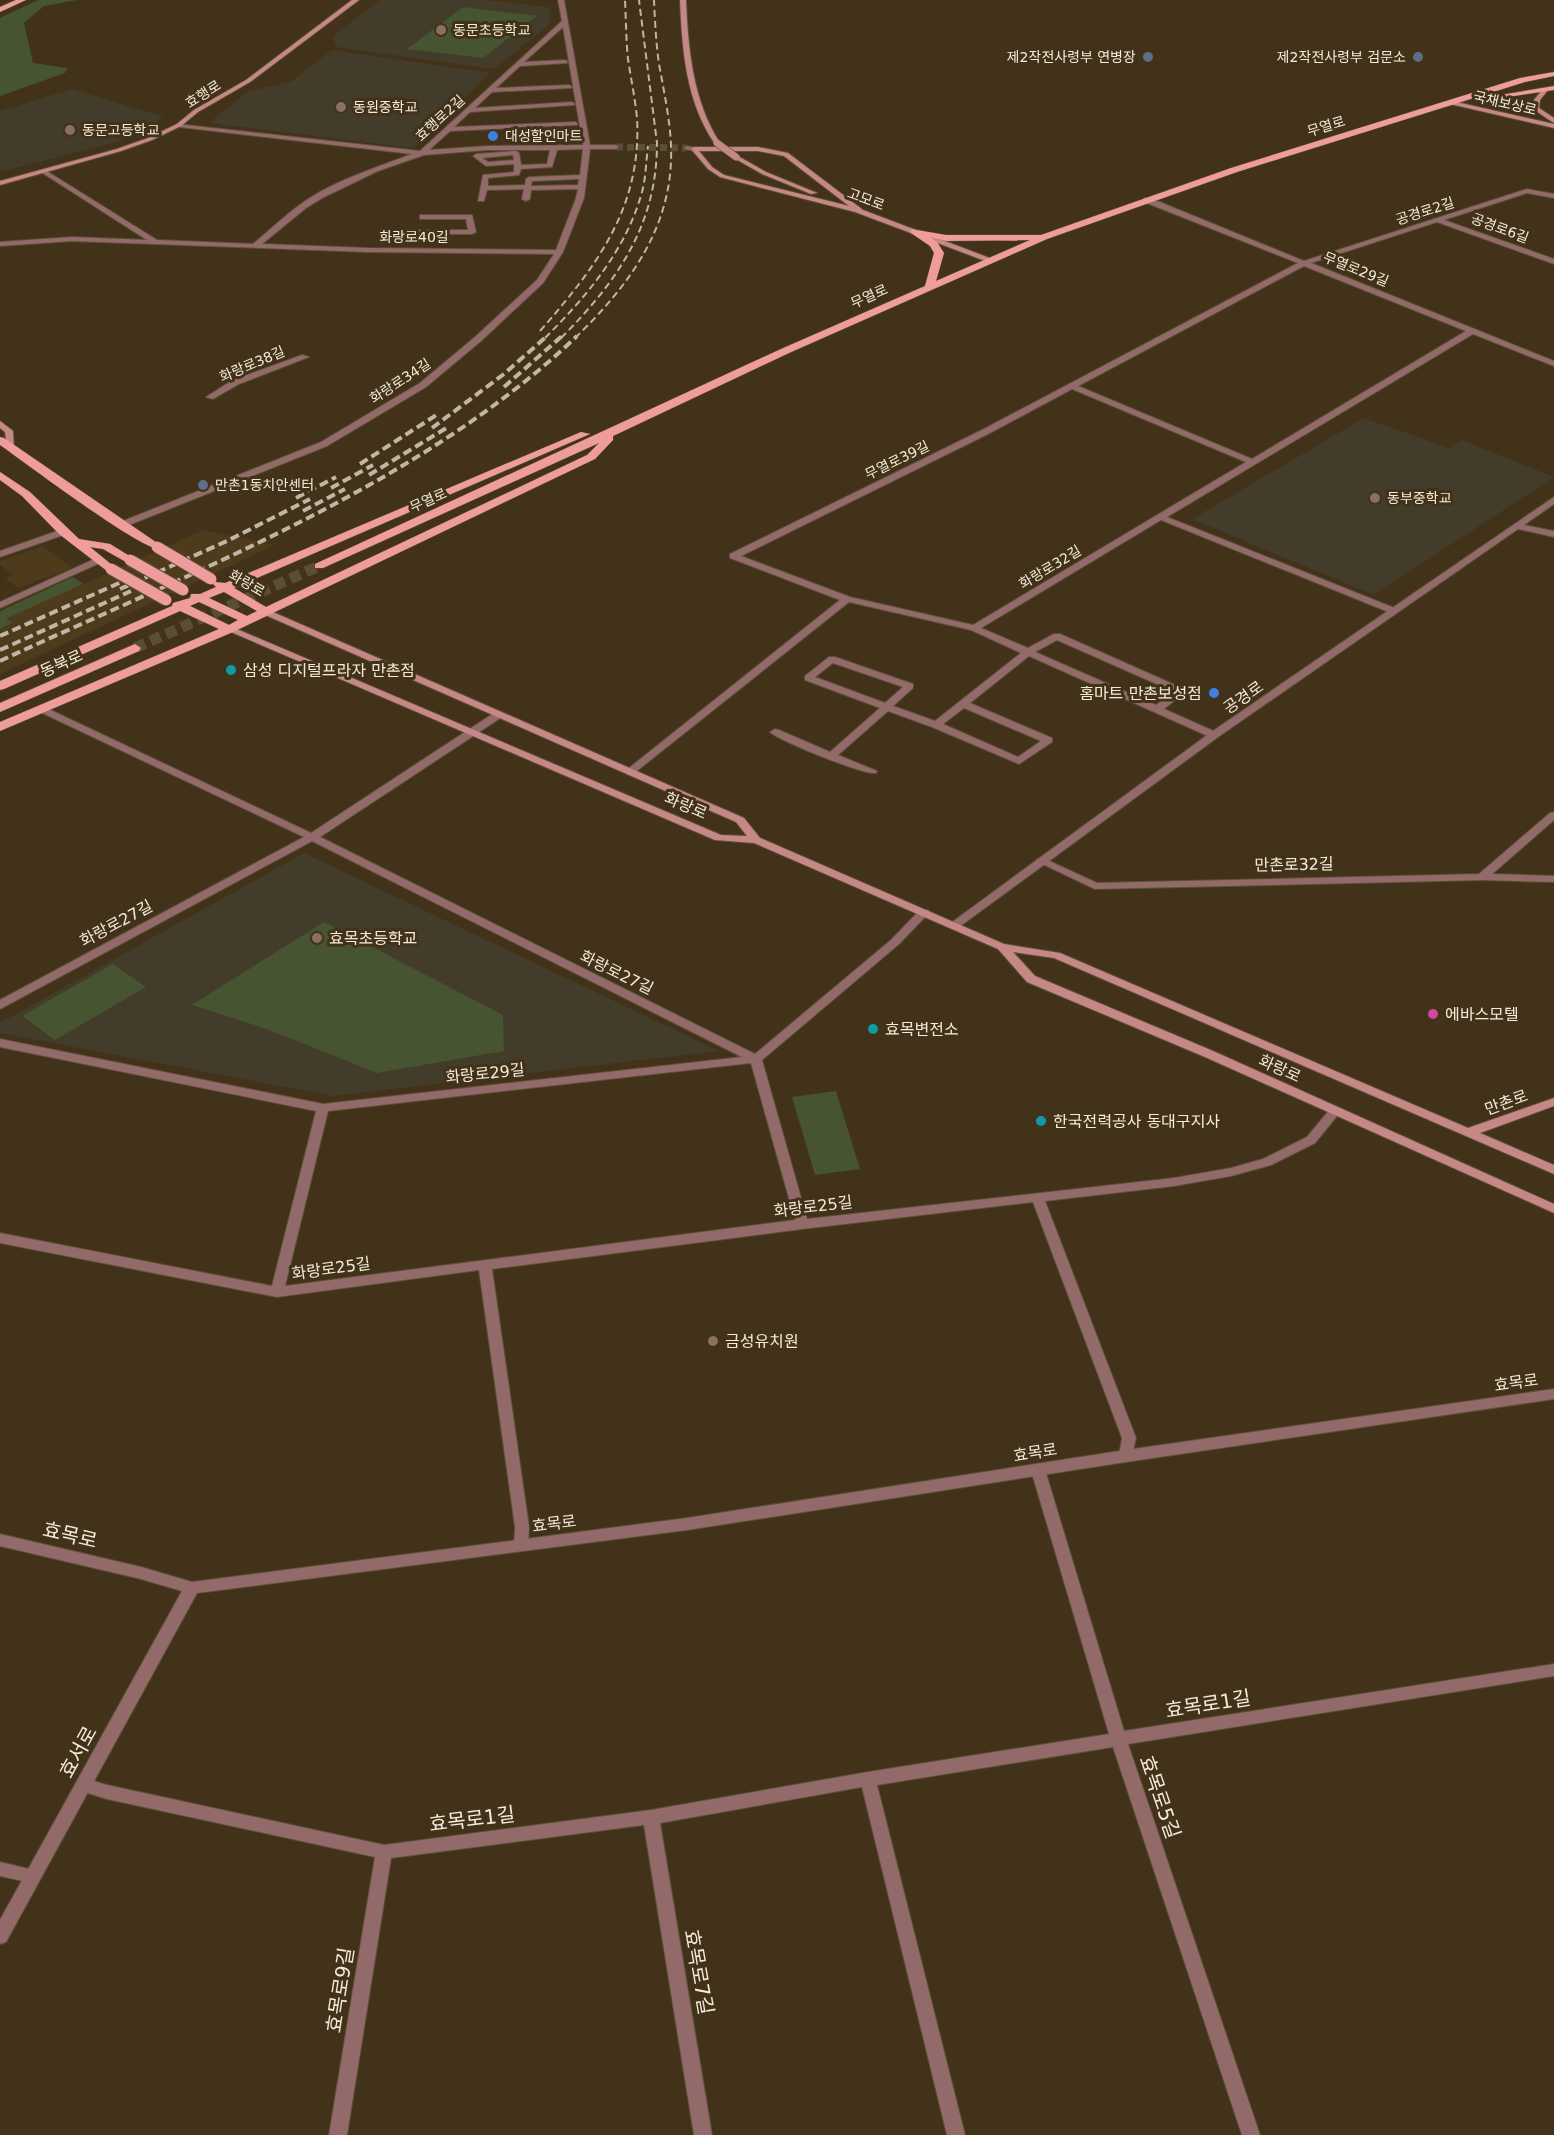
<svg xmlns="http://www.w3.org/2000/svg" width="1554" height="2135" viewBox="0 0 1554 2135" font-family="'DejaVu Sans','Noto Sans KR',sans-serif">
	<rect width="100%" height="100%" fill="#413219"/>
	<g fill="#4e3b1b">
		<path d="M 203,530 L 275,545 L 0,674 L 0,629 L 13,624 L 6,619 Z"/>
		<path d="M 43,546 L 72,568 L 18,588 L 5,578 L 13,575 L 0,564 L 0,561 Z"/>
	</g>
	<g fill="#443c2a">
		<path d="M 380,0 L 486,0 L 549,7 L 550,24 L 494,69 L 336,47 L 333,36 Z"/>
		<path d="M 332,50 L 490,73 L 414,148 L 209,123 L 247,92 L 292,81 Z"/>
		<path d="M 72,89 L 164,117 L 117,142 L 0,172 L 0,111 Z"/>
		<path d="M 1364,418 L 1449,448 L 1461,440 L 1554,477 L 1374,595 L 1192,519 Z"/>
		<path d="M 304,853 L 719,1051 L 333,1096 L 0,1033 L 0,1023 Z"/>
	</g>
	<g fill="#475431">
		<path d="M 38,0 L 77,0 L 44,6 L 24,23 L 33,63 L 67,68 L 65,73 L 0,96 L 0,18 Z"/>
		<path d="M 463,7 L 537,16 L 483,58 L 407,49 Z"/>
		<path d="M 73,577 L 83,584 L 6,619 L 13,623 L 0,629 L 0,611 Z"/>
		<path d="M 324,922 L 503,1015 L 504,1051 L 377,1073 L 264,1028 L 192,1005 Z"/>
		<path d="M 113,964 L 146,987 L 55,1040 L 22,1016 Z"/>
		<path d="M 836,1091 L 860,1169 L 815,1175 L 792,1097 Z"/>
	</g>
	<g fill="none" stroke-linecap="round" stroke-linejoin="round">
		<path stroke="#5c4e36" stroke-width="7" stroke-dasharray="7 4" stroke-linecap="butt" d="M 616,147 L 687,148"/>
		<path stroke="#5c4e36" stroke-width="11" stroke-dasharray="11 6" stroke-linecap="butt" d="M 135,648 L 319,566"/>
		<g stroke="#5e4f38" stroke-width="2">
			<g id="minor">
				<path d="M 558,0 L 564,0 L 590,145 L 616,145 L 619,147 L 616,149 L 590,149 L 584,198 L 563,252 L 543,283 L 481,341 L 426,387 L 327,446 L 124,527 L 118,527 L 118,523 L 321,442 L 420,383 L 475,337 L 537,280 L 554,254 L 368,252 L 72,241 L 0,246 L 0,242 L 72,237 L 147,240 L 41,172 L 41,170 L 45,170 L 157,240 L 253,244 C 269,231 284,216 301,204 C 333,181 375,168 412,154 L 179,127 L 177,126 L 177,124 L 420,151 L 562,21 ZM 563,27 L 583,145 L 487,146 L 429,150 L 450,131 L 577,125 L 577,123 L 575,122 L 454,127 L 470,112 L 574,105 L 575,104 L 572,102 L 475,108 L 492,92 L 571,88 L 572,87 L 569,85 L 496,88 L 520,66 L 567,63 L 567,61 L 565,60 L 524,62 ZM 583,149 L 580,175 L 529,177 L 526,179 L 525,185 L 488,186 L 488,178 L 519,175 L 521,169 L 552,167 L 557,150 ZM 487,150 L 550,150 L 547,164 L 521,165 L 519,153 L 516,151 L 476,154 L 473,156 L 486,166 L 514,164 L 514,172 L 483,175 L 478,201 L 484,201 L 487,190 L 524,189 L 522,199 L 526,201 L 530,199 L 531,190 L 578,189 L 576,198 L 556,250 L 368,248 L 262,244 L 306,208 L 324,197 L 378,171 L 424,155 ZM 513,155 L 514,160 L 488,162 L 482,158 ZM 579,179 L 578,185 L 531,186 L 532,181 Z"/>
				<path d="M 687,146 L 696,148 L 697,149 L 694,151 L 685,149 L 684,148 Z"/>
				<path d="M 1527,189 L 1554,194 L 1554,198 L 1527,193 L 1444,220 L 1554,259 L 1554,264 L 1437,222 L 1311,263 L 1554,361 L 1554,366 L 1473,334 L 1167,517 L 1397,609 L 1397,613 L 1391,613 L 1161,520 L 981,628 L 1028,648 L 1054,634 L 1060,634 L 1175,685 L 1180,696 L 1164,709 L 1218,733 L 1218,737 L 1210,737 L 1029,656 L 970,703 L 1052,738 L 1052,742 L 1019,764 L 932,727 L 888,711 L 838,755 L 877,771 L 876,773 C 863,775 780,741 770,732 L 775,729 L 779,730 L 830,752 L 880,708 L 805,680 L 805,676 L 829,657 L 835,657 L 913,684 L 913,688 L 893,706 L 935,721 L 1021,653 L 971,630 L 849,602 L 633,774 L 629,775 L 624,772 L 840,600 L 730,558 L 730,554 L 982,430 L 1298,263 L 1144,202 L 1144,198 L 1150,198 L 1304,261 ZM 1304,266 L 1466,331 L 1252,459 L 1078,386 ZM 1072,389 L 1246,462 L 973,625 L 850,597 L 741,556 L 988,434 ZM 1057,640 L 1168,689 L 1170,695 L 1156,705 L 1035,652 ZM 833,663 L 903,687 L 885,703 L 815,677 ZM 964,708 L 1041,741 L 1018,757 L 943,724 Z"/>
				<path d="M 420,215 L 472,215 L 476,232 L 472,234 L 402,234 L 401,232 L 405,230 L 468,230 L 466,219 L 420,219 Z"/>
				<path d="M 302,355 L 309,357 L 239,384 L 213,399 L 206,397 L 233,380 Z"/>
				<path d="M 63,529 L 66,530 L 66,534 L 0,557 L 0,551 Z"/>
				<path d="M 99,557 L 102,558 L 102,562 L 0,608 L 0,602 Z"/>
				<path d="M 42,706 L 311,833 L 494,713 L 502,713 L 502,717 L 320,837 L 755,1054 L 891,940 L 920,910 L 928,910 L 930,912 L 928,914 L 899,944 L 762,1060 L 807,1219 L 1174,1178 L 1231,1168 L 1263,1159 L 1307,1137 L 1331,1108 L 1339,1108 L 1341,1111 L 1315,1143 L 1271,1165 L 1231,1176 L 1174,1186 L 1045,1201 L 1136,1438 L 1131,1460 L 1126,1462 L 1121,1460 L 1119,1456 L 1122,1438 L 1033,1202 L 802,1229 L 492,1269 L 529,1527 L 528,1545 L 526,1549 L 521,1551 L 516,1549 L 514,1545 L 515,1527 L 479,1270 L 277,1297 L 0,1243 L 0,1233 L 272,1286 L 316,1111 L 0,1047 L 0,1039 L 323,1104 L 742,1057 L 312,841 L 0,1009 L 0,1000 L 304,837 L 38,711 L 37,709 ZM 751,1063 L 795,1220 L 285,1286 L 328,1111 Z"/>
				<path d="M 1554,812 L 1554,820 L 1492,874 L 1554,876 L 1554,882 L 1482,880 L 1095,889 L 1036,861 L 1037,859 L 1045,859 L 1097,883 L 1479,874 L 1550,813 Z"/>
				<path d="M 1038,1464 L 1043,1466 L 1045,1470 L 1124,1731 L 1554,1664 L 1554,1676 L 1128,1744 L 1260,2135 L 1242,2135 L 1113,1747 L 877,1785 L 965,2135 L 947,2135 L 862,1787 L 660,1823 L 712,2135 L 694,2135 L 644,1825 L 391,1858 L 347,2135 L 329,2135 L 375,1857 L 107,1799 L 78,1790 L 76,1785 L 78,1780 L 84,1778 L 107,1785 L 384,1845 L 651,1810 L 868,1772 L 1109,1734 L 1031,1470 L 1033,1466 Z"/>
				<path d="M 0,1862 L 38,1871 L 40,1876 L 38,1881 L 32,1883 L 0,1876 Z"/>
			</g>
		</g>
		<g stroke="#5e4f38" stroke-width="2">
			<g id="tertiary">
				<path d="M 1554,497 L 1554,504 L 1524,525 L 1554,531 L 1554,537 L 1518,529 L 1218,737 L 959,927 L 951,927 L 949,925 L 951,923 L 1210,733 Z"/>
				<path d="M 1554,1389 L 1554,1399 L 1126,1462 L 687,1530 L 197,1593 L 6,1942 L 0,1944 L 0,1920 L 182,1591 L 141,1579 L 0,1546 L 0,1534 L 141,1567 L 192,1582 L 687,1518 L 1126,1450 Z"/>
			</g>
		</g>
		<g stroke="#5e4f38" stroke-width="2">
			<g id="secondary">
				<path d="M 352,0 L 359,0 L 250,82 L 198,112 L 181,126 L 152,140 L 121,151 L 0,185 L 0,181 L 117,149 L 148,138 L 177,124 L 194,110 L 246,80 Z"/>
				<path d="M 680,0 L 686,0 C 688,49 693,101 720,143 L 719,144 L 715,144 C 686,102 682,50 680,0 Z"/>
				<path d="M 1543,89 L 1548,90 L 1540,100 L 1539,108 L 1554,118 L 1554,123 L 1533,109 L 1534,100 Z"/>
				<path d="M 1452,101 L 1554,124 L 1554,128 L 1450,104 L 1449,103 Z"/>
				<path d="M 694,147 L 758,147 L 788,153 L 863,210 L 995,260 L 988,262 L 855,212 L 720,177 L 708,169 L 692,150 L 692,148 ZM 699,151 L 758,151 L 784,156 L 849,206 L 724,175 L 712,167 Z"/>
				<path d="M 736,155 L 766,172 L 817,193 L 811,194 L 762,174 L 734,158 L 733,157 Z"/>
				<path d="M 0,421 L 13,431 L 14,450 L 7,448 L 5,432 L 0,428 Z"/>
				<path d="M 266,609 L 744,818 L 760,838 L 1004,944 L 1060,953 L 1468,1128 L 1554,1098 L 1554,1106 L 1480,1133 L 1554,1165 L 1554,1174 L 1054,958 L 1013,952 L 1035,976 L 1213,1051 L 1554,1204 L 1554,1213 L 1205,1057 L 1027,982 L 998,949 L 754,843 L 715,840 L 224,629 L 229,626 L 232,627 L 721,835 L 747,836 L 736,822 L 263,614 L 263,610 Z"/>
			</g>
		</g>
		<g stroke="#5e4f38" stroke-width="1">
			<g id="primary">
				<path d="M 16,0 L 26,0 L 0,12 L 0,7 Z"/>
				<path d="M 1554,72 L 1554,76 L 1525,82 L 1237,172 L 1047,239 L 789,353 L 613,436 L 613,440 L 595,459 L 233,632 L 0,731 L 0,722 L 219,629 L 180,611 L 4,689 L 0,690 L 0,681 L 172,606 L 173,603 L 190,598 L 191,594 L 200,594 L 216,587 L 213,584 L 215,582 L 225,583 L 581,432 L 590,434 L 234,588 L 266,607 L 587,455 L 599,443 L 323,568 L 315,568 L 315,564 L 781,349 L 925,286 L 934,253 L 930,246 L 911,233 L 911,229 L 946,235 L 1041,235 L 1231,168 L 1520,78 ZM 930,237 L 946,241 L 1030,240 L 936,281 L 944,253 L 937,242 ZM 224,592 L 257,611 L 247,616 L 209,598 ZM 199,602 L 238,620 L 229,625 L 190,606 Z"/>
				<path d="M 1554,86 L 1554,90 L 1493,99 L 1489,97 Z"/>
				<path d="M 0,437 L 4,438 L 163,547 L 161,549 C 144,553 22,460 0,445 Z"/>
				<path d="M 0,472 L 30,492 L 79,539 L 110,544 L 136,560 L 130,563 L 126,562 L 103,549 L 90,547 L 117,569 L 115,571 L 107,571 L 59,534 L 22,496 L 0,480 Z"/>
				<path d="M 135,644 L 141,648 L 139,651 L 0,712 L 0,703 Z"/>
			</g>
		</g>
		<use href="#minor" fill="#926a6a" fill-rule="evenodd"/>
		<use href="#tertiary" fill="#926a6a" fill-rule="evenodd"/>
		<use href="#secondary" fill="#c68787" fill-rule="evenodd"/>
		<use href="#primary" fill="#ef9c9d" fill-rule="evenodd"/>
		<g stroke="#c1b5a3" stroke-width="2" stroke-dasharray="7 4" stroke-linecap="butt">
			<path d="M 540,331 C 596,267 642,208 637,118 C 635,98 631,79 628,59 C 626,40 626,20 625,0"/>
			<path d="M 545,338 C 587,296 626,250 642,192 C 646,177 646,161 648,146"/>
			<path d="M 561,338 C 617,282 657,225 657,143 L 639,0"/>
			<path d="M 575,338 C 630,285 674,225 671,146 C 670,119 664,92 659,64 C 656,43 655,22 654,0"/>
		</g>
		<g stroke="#c1b5a3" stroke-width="4" stroke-dasharray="9 4.5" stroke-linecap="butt">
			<path d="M 504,387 L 562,336"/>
			<path d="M 432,428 L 504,374 L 547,336"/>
			<path d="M 360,464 L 438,414"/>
			<path d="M 369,475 L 448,427"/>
			<path d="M 331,488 L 373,465"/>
			<path d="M 296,498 L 336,477"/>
			<path d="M 303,511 L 345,489"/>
			<path d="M 120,589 L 227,541 L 310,499"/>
			<path d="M 0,636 L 126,580"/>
			<path d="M 0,650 L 131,591"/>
			<path d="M 0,661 C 194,571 421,485 577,336"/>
		</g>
		<g stroke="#5e4f38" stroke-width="8" stroke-linecap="butt">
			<path id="secondary-bridge" d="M 717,143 L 736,157"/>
		</g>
		<g stroke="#5e4f38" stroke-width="13" stroke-linecap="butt">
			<g id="primary-bridge">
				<path d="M 157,547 L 211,579"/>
				<path d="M 130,560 L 183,590"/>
				<path d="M 111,569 L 166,600"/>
			</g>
		</g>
		<use href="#secondary-bridge" stroke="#c68787" stroke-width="7"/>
		<use href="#primary-bridge" stroke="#ef9c9d" stroke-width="11"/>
	</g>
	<g fill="#8d6e63" stroke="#413219" stroke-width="2">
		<circle cx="441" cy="30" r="6"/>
		<circle cx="341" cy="107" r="6"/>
		<circle cx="70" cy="130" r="6"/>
		<circle cx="1375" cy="498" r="6"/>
		<circle cx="317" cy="938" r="6"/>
		<circle cx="713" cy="1341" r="6"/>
	</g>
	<g fill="#5c6f8a" stroke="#413219" stroke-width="2">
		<circle cx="1148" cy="57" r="6"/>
		<circle cx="1418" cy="57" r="6"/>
		<circle cx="203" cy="485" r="6"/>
	</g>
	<g fill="#3f7fe0" stroke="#413219" stroke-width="2">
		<circle cx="493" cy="136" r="6"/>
		<circle cx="1214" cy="693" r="6"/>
	</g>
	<g fill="#0f9aa8" stroke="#413219" stroke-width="2">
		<circle cx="231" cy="670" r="6"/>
		<circle cx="873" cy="1029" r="6"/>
		<circle cx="1041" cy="1121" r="6"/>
	</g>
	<circle fill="#d1479c" stroke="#413219" stroke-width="2" cx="1433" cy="1014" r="6"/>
	<g text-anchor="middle" stroke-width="6" stroke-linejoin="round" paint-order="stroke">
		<g font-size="14" fill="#f4eadb" stroke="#413219" text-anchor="start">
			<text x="453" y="35">동문초등학교</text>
			<text x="1136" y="62" text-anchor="end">제2작전사령부 연병장</text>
			<text x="1406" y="62" text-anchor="end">제2작전사령부 검문소</text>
			<text x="353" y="112">동원중학교</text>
			<text x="82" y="135">동문고등학교</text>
			<text x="505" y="141">대성할인마트</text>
			<text x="215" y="490">만촌1동치안센터</text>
			<text x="1387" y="503">동부중학교</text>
		</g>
		<g font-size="14" fill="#f4eadb" stroke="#413219">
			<text transform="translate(203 94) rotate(-32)" y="5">효행로</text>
			<text transform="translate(1505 103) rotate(13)" y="5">국채보상로</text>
			<text transform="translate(440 118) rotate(-42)" y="5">효행로2길</text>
			<text transform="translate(1326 126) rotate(-17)" y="5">무열로</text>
			<text transform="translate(866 199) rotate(20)" y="5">고모로</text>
			<text transform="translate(1425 211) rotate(-18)" y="5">공경로2길</text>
			<text transform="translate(1500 228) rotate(20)" y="5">공경로6길</text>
			<text x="414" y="242">화랑로40길</text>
			<text transform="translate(1356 269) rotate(22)" y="5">무열로29길</text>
			<text transform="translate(869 296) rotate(-24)" y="5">무열로</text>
			<text transform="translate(252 364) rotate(-23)" y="5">화랑로38길</text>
			<text transform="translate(400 381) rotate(-33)" y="5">화랑로34길</text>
			<text transform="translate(897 460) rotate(-26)" y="5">무열로39길</text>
			<text transform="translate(428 500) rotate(-24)" y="5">무열로</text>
			<text transform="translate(1050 567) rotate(-31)" y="5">화랑로32길</text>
			<text transform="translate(247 583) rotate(30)" y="5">화랑로</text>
		</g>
		<g font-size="16" fill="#f4eadb" stroke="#413219">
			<text transform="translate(61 663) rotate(-24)" y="6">동북로</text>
			<text transform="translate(1243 697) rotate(-35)" y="6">공경로</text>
			<text transform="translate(686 805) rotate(23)" y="6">화랑로</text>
			<text transform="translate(1294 864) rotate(-1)" y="6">만촌로32길</text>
			<text transform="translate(116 923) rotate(-28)" y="6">화랑로27길</text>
			<text transform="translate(617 972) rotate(26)" y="6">화랑로27길</text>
			<text transform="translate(1280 1068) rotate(24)" y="6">화랑로</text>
			<text transform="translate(485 1073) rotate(-6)" y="6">화랑로29길</text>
			<text transform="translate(1506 1102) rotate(-20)" y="6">만촌로</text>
			<text transform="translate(813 1206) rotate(-7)" y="6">화랑로25길</text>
			<text transform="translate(331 1268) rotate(-8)" y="6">화랑로25길</text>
			<text transform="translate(1516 1382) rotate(-8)" y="6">효목로</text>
			<text transform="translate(1035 1452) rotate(-9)" y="6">효목로</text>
			<text transform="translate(554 1523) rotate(-7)" y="6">효목로</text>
		</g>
		<g font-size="16" fill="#f4eadb" stroke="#413219" text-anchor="start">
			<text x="243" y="676">삼성 디지털프라자 만촌점</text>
			<text x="1202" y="699" text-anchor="end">홈마트 만촌보성점</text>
			<text x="329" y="944">효목초등학교</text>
			<text x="1445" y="1020">에바스모텔</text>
			<text x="885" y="1035">효목변전소</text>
			<text x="1053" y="1127">한국전력공사 동대구지사</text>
			<text x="725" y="1347">금성유치원</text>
		</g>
		<g font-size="20" fill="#f4eadb" stroke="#413219">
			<text transform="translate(70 1535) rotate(13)" y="7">효목로</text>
			<text transform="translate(1208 1704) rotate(-9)" y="7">효목로1길</text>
			<text transform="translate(78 1752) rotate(-61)" y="7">효서로</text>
			<text transform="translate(1160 1797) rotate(71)" y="7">효목로5길</text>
			<text transform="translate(472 1819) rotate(-7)" y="7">효목로1길</text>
			<text transform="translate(699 1972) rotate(80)" y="7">효목로7길</text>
			<text transform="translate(340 1990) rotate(-81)" y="7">효목로9길</text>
		</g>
	</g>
</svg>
